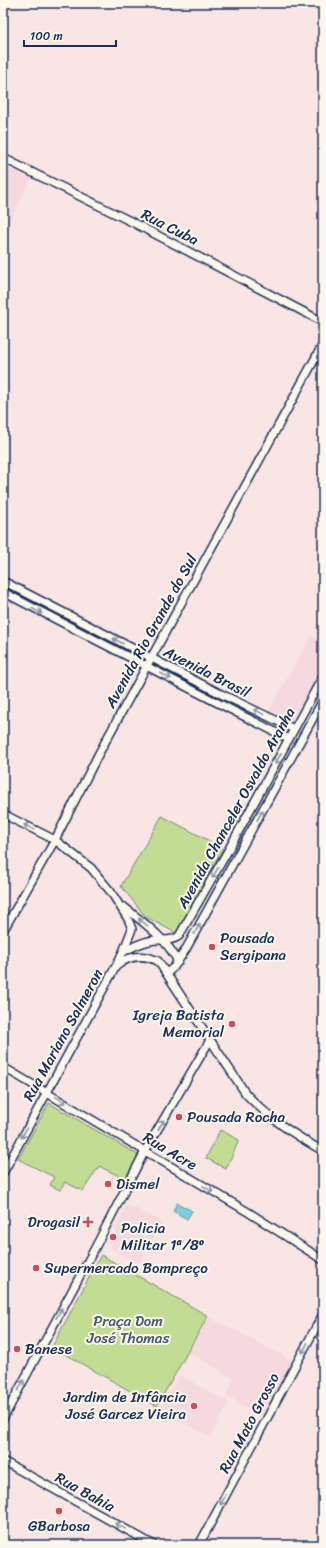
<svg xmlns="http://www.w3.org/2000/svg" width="326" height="1548" viewBox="0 0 326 1548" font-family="Sriracha,sans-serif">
	<rect width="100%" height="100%" fill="#f8e5e4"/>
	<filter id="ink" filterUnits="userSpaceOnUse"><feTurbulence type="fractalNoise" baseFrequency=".025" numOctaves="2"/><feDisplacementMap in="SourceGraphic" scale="8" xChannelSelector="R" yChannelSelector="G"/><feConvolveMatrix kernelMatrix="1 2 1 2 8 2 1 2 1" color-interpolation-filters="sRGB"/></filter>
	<g filter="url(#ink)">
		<g fill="#f6d8df">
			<path d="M 3,166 L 31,178 L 6,228 L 3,229 Z"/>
			<path d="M 323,612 L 323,631 L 315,627 Z"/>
			<path d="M 311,636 L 323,642 L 323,665 L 291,723 L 268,712 Z"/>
			<path d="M 127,1204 L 162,1222 L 139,1263 L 110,1248 L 117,1233 L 114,1231 Z"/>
			<path d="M 209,1317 L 293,1361 L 262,1416 L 226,1395 L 234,1379 L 189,1352 Z"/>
			<path d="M 179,1375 L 229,1403 L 210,1437 L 160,1410 Z"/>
		</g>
		<g fill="#c3dc93" stroke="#6f8678">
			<path d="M 162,816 L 223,848 L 176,933 L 146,917 L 121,886 Z"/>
			<path d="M 49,1103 L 138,1155 L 125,1179 L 99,1166 L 83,1191 L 65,1182 L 60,1190 L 50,1185 L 54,1177 L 18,1159 Z"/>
			<path d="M 220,1130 L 239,1140 L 226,1169 L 206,1158 Z"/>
			<path d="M 101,1255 L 208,1316 L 157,1406 L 52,1347 Z"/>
		</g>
		<path fill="#7fcfdb" stroke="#578fa9" d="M 177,1203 L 192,1211 L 187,1219 L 173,1211 Z"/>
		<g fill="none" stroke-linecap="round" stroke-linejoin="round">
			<g stroke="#578fa9" stroke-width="2">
				<path d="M 3,585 L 40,605"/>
				<path d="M 49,610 L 88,630"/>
				<path d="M 97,635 L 144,659"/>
				<path d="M 154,664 L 217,696"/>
			</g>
			<g stroke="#1b2f5e" stroke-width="10">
				<g id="secondary">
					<path d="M 3,158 L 134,223 L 323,322"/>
					<path d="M 3,581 L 221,694 L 294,729"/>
					<path d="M 3,592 L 214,701 L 289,739"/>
					<path d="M 3,814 L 55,840 L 91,868 L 111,892 L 128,919 L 132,929 L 123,952 L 116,966 L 3,1173"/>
					<path d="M 124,907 C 144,923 167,939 178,962"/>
					<path d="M 3,931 L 55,840 L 98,755 L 323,344"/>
					<path d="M 123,952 C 132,947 140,943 149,941 C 160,938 170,943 179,936 L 230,847 L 323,676"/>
					<path d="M 118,965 C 130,955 143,954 158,961 L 246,1094 C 270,1119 293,1134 323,1151"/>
					<path d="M 167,973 L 174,967 L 186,949 L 323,700"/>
					<path d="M 3,1067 L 248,1212 L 323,1260"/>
					<path d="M 3,1419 L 96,1246 L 145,1151 L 210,1040"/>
					<path d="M 3,1461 L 154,1545"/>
					<path d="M 199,1545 L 323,1314"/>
				</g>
			</g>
			<use href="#secondary" stroke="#fbf7ec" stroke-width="7"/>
		</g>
		<defs><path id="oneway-shaft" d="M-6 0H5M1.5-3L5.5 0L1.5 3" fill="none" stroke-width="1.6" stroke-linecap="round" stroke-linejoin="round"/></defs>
		<g stroke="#8b93a5">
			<use href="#oneway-shaft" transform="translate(37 611) rotate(28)"/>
			<use href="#oneway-shaft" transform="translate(118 641) rotate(-152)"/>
			<use href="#oneway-shaft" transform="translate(166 676) rotate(28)"/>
			<use href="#oneway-shaft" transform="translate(259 712) rotate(-154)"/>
			<use href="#oneway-shaft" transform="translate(278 759) rotate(119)"/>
			<use href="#oneway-shaft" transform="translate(260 815) rotate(-61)"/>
			<use href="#oneway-shaft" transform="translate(29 827) rotate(-153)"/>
			<use href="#oneway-shaft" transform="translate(215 873) rotate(119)"/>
			<use href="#oneway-shaft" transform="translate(143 922) rotate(-141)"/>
			<use href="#oneway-shaft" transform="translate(197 929) rotate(-61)"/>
			<use href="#oneway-shaft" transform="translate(61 1100) rotate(31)"/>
			<use href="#oneway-shaft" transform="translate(161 1125) rotate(-60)"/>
			<use href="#oneway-shaft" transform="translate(24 1133) rotate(118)"/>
			<use href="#oneway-shaft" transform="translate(208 1189) rotate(31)"/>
			<use href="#oneway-shaft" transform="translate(59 1313) rotate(-61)"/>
			<use href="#oneway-shaft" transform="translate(305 1348) rotate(118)"/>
			<use href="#oneway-shaft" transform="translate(21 1385) rotate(-62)"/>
			<use href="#oneway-shaft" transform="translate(223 1500) rotate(118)"/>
			<use href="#oneway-shaft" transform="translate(120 1526) rotate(-151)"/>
		</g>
	</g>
	<g fill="#d1495b" stroke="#fbf7ec" stroke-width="1.5">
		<circle cx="212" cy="947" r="4"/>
		<circle cx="232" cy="1024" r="4"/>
		<circle cx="179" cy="1117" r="4"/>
		<circle cx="108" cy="1184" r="4"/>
		<path d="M86 1216h4v4h4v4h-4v4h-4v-4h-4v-4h4z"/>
		<circle cx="113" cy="1237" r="4"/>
		<circle cx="36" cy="1268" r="4"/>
		<circle cx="17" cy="1349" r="4"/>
		<circle cx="194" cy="1406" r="4"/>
		<circle cx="59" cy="1511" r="4"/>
	</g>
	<g text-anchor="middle" stroke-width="4" stroke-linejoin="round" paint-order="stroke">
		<g font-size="15" fill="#1b2f5e" stroke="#fbf7ec">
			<text transform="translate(170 227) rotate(27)" y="5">Rua Cuba</text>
			<text transform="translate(151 631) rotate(-61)" y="5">Avenida Rio Grande do Sul</text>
			<text transform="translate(207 672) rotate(27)" y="5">Avenida Brasil</text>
			<text transform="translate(236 808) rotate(-61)" y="5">Avenida Chanceler Osvaldo Aranha</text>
			<text transform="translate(63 1035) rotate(-61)" y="5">Rua Mariano Salmeron</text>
			<text transform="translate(170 1151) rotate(31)" y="5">Rua Acre</text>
			<text transform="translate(249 1423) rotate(-62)" y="5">Rua Mato Grosso</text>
			<text transform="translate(85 1492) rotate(29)" y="5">Rua Bahia</text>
		</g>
		<g font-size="15" fill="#1b2f5e" stroke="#fbf7ec" text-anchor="start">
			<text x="220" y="943">Pousada<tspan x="220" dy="17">Sergipana</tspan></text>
			<text x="224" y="1020" text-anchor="end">Igreja Batista<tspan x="224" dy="17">Memorial</tspan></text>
			<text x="187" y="1122">Pousada Rocha</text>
			<text x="116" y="1189">Dismel</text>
			<text x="80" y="1227" text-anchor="end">Drogasil</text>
			<text x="121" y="1233">Policia<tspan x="121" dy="17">Militar 1ª/8º</tspan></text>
			<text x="44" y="1273">Supermercado Bompreço</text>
			<text x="25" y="1354">Banese</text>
			<text x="186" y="1402" text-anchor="end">Jardim de Infância<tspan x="186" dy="17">José Garcez Vieira</tspan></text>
			<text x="59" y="1531" text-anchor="middle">GBarbosa</text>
		</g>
		<g font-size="15" fill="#455a6b" stroke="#fbf7ec">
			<text x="128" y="1326">Praça Dom<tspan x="128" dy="17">José Thomas</tspan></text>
		</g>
	</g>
	<rect width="326" height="1548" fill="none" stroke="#fbf7ec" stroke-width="16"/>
	<rect x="8" y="8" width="310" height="1532" fill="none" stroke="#1b2f5e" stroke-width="1.5" filter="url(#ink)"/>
	<path d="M24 40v6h92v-6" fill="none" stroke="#1b2f5e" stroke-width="2"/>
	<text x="30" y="40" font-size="12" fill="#1b2f5e" stroke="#fbf7ec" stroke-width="3" paint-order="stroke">100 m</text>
</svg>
